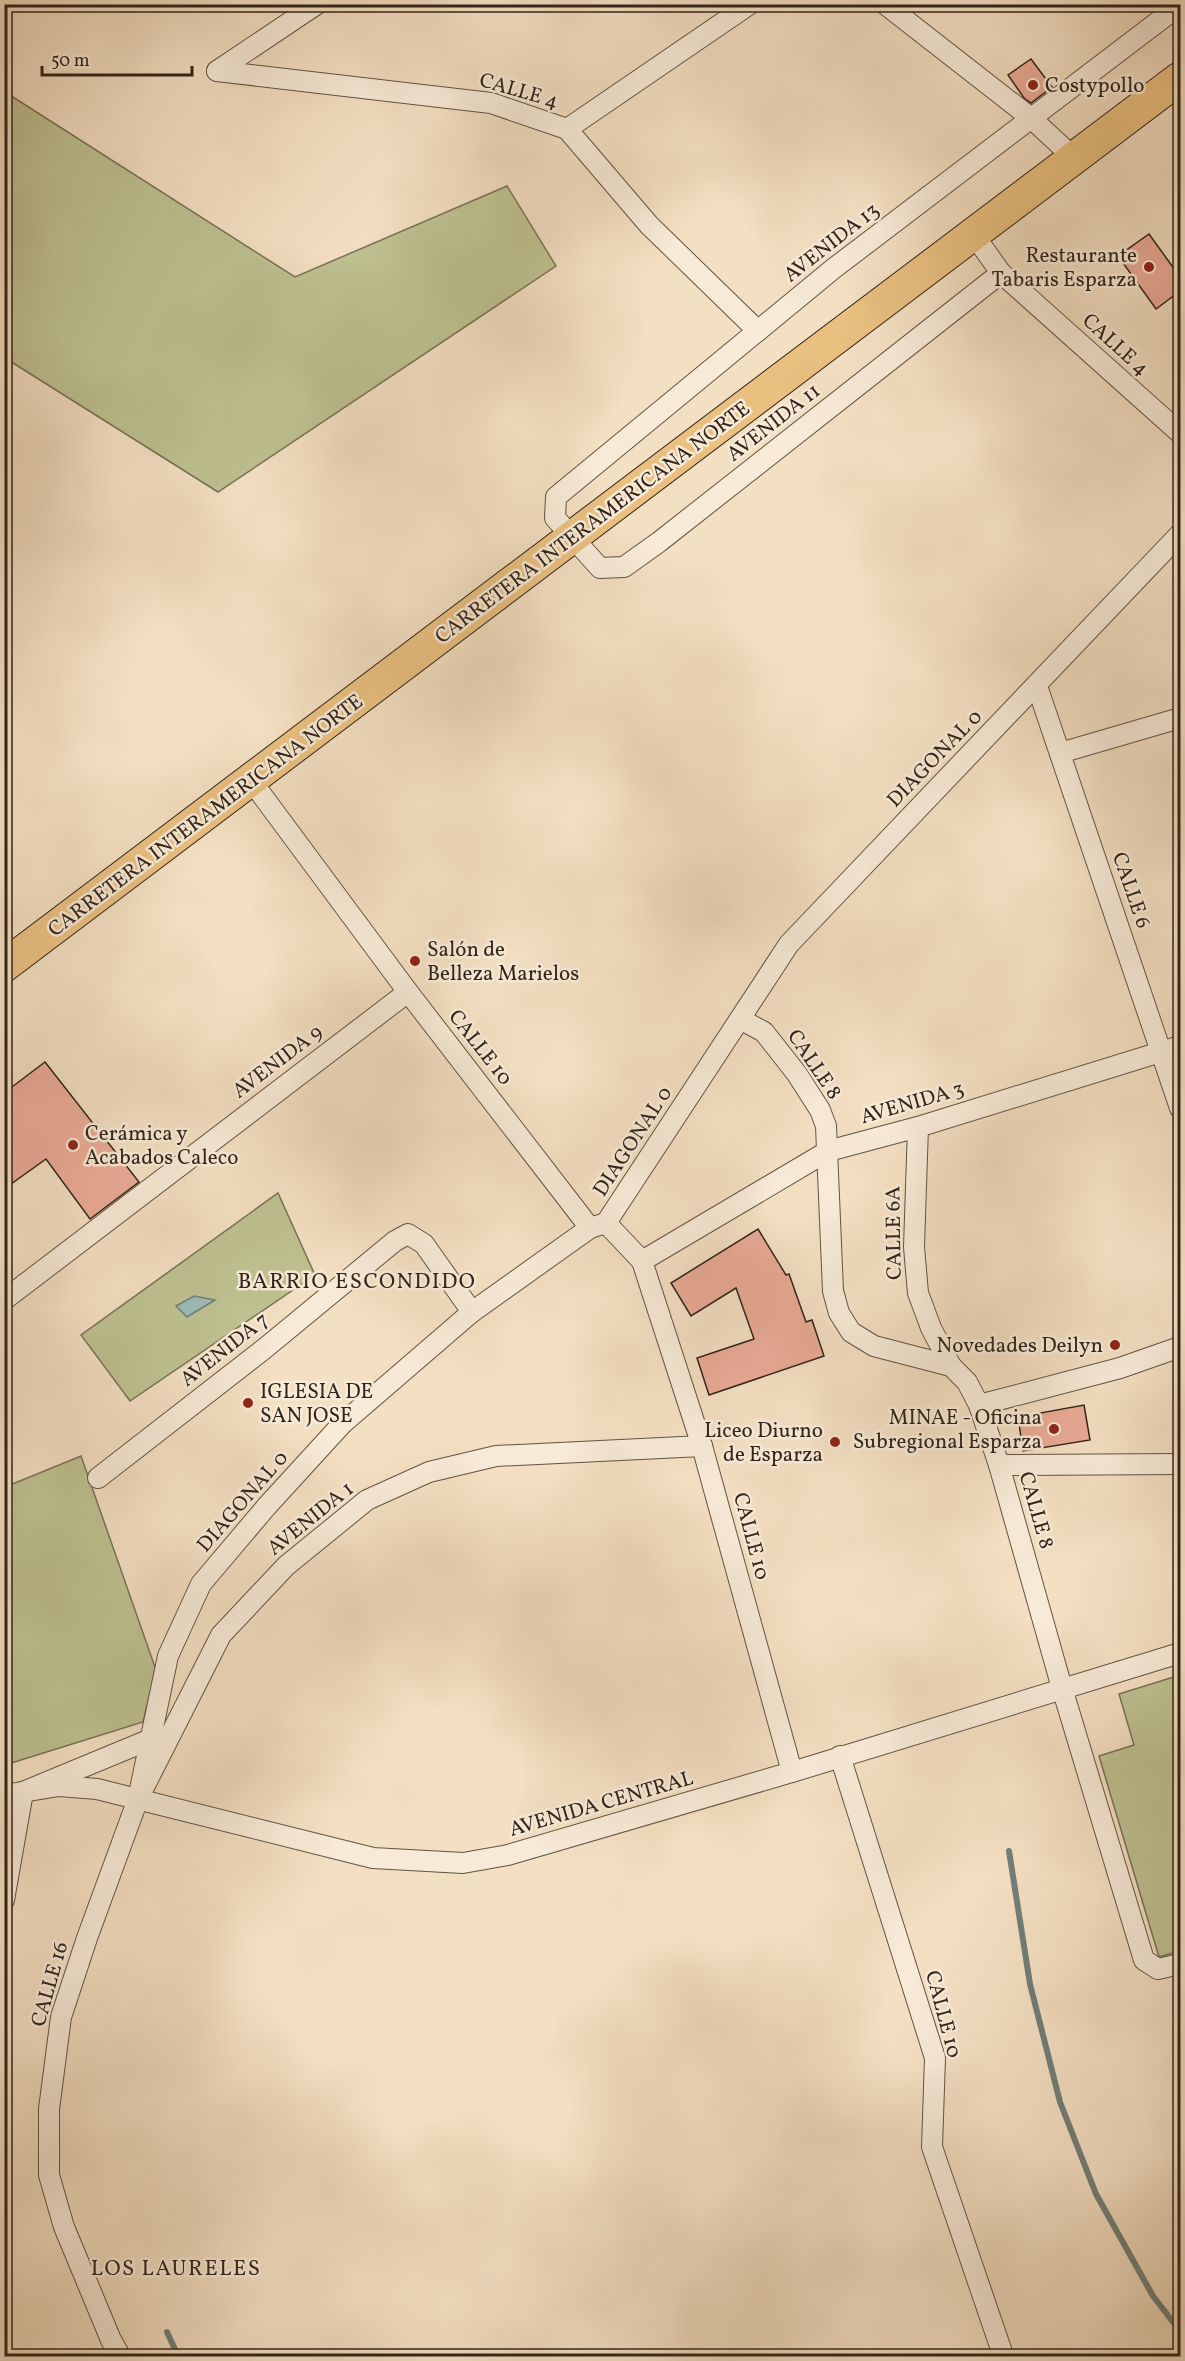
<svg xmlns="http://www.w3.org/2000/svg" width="1185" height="2361" viewBox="0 0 1185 2361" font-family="Vollkorn,serif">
	<rect width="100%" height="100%" fill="#f3dfc2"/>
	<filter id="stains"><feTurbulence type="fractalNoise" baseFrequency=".00333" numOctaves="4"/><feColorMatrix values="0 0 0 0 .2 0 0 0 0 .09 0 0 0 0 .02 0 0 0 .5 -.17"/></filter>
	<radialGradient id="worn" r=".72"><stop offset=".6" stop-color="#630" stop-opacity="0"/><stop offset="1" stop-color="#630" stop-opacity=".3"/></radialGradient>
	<g fill="#bec191" stroke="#787256" stroke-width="1.5">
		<path d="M 5,92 L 295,277 L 507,186 L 556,266 L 218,492 L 5,358 Z"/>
		<path d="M 278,1193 L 315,1275 L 130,1401 L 81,1335 Z"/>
		<path d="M 81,1456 L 156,1670 L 143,1722 L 5,1765 L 5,1487 Z"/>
		<path d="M 1180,1675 L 1180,1951 L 1159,1957 L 1099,1756 L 1134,1745 L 1119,1694 Z"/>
	</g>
	<path fill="#9cbcb8" stroke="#717f79" stroke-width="1.5" d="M 194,1296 L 215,1300 L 187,1317 L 176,1306 Z"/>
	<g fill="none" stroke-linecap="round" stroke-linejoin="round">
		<g stroke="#717f79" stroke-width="6">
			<path d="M 1009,1851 L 1030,1984 L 1060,2102 L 1096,2194 L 1153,2296 L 1180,2331"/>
			<path d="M 167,2332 L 178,2356"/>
		</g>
	</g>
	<g fill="#e9aa96" stroke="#31241a" stroke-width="1.5">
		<path d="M 1031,59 L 1052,87 L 1031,103 L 1024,98 L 1008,75 Z"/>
		<path d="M 1149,234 L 1180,277 L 1180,291 L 1156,309 L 1118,256 Z"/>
		<path d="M 45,1062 L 139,1182 L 90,1219 L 46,1159 L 4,1189 L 4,1093 Z"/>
		<path d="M 758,1229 L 786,1275 L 789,1274 L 806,1322 L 812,1320 L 824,1356 L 709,1395 L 697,1358 L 754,1339 L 736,1288 L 691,1316 L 671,1283 Z"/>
		<path d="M 1084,1405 L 1090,1440 L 1023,1451 L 1018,1417 Z"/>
	</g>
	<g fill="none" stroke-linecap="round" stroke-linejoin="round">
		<g stroke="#625344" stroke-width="22">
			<g id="minor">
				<path d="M 885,4 L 1031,118 L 1074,158"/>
				<path d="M 217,71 L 491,103 L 567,129 L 649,225 L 758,331"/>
				<path d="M 217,71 L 317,4"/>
				<path d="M 567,129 L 750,4"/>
				<path d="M 974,235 L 1001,273 L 1180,433"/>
				<path d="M 1001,273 L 659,542 L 624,567 L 600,568 L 555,518 L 556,497 L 833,269 L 1180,5"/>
				<path d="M 1037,686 L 1180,1108"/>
				<path d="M 1060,753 L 1180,718"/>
				<path d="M 250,779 L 408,992 L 590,1228"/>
				<path d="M 740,1019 L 764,1032 L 797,1074 L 820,1110 L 826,1126 L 833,1291 L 839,1313 L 851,1332 L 874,1346 L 951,1366 L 967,1382 L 979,1405 L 999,1465 L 1062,1688 L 1144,1960 L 1158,1969 L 1180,1964"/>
				<path d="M 918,1127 L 914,1247 L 918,1293 L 931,1328 L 951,1366"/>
				<path d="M 606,1223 L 642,1261 L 702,1446 L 792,1772"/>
				<path d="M 642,1261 L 828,1151 L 918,1127 L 1180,1046"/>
				<path d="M 4,1300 L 408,992"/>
				<path d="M 979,1405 L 1120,1368 L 1180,1347"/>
				<path d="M 999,1465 L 1180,1464"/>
				<path d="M 98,1478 L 264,1349 L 395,1241 L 408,1234 L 424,1244 L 472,1312"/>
				<path d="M 840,1756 L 935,2058 L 932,2147 L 1003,2355"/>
				<path d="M 4,1795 L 59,1786 L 97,1789 L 373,1858 L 463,1863 L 508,1855 L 792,1772 L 1180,1653"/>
				<path d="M 138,1799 L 168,1656 L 201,1584 L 267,1506 L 342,1424 L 472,1312 L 590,1228 L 606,1223 L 789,944 L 1180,534"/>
				<path d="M 4,1900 L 23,1792 L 151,1739"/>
				<path d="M 120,2356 L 111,2340 L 64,2227 L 49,2175 L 49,2109 L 61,2017 L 87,1938 L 138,1799 L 221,1635 L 286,1566 L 367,1500 L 429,1472 L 496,1456 L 702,1446"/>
			</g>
		</g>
		<g stroke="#31241a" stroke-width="34">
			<path id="trunk" d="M 4,966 L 1180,78"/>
		</g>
		<use href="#minor" stroke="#f7ead7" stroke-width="20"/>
		<use href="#trunk" stroke="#eac081" stroke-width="32"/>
	</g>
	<g fill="#8f2418" stroke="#f7ead7" stroke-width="2">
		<circle cx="1033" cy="85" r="6"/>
		<circle cx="1149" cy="267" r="6"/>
		<circle cx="415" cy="961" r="6"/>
		<circle cx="73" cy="1145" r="6"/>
		<circle cx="1115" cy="1345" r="6"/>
		<circle cx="248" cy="1403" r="6"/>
		<circle cx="1054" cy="1429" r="6"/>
		<circle cx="835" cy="1442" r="6"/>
	</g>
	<g text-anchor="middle" stroke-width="5" stroke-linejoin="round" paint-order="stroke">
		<g font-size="21" fill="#31241a" stroke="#f7ead7" text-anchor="start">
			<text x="1045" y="92">Costypollo</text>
			<text x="1137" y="262" text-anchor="end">Restaurante<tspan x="1137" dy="24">Tabaris Esparza</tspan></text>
			<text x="427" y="956">Salón de<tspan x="427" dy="24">Belleza Marielos</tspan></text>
			<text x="85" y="1140">Cerámica y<tspan x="85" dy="24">Acabados Caleco</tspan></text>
			<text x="1103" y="1352" text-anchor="end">Novedades Deilyn</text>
			<text x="260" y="1398">IGLESIA DE<tspan x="260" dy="24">SAN JOSE</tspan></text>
			<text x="1042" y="1424" text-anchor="end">MINAE - Oficina<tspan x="1042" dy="24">Subregional Esparza</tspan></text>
			<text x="823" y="1437" text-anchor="end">Liceo Diurno<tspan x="823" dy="24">de Esparza</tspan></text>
		</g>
		<g font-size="21" fill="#31241a" stroke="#f7ead7">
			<text transform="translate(519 90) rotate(16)" y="7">CALLE 4</text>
			<text transform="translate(831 242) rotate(-38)" y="7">AVENIDA 13</text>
			<text transform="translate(1116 344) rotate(42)" y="7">CALLE 4</text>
			<text transform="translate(773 422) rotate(-38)" y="7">AVENIDA 11</text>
			<text transform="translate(592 522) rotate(-37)" y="7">CARRETERA INTERAMERICANA NORTE</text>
			<text transform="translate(934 758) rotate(-46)" y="7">DIAGONAL 0</text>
			<text transform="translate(205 815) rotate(-37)" y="7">CARRETERA INTERAMERICANA NORTE</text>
			<text transform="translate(1132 890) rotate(71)" y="7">CALLE 6</text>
			<text transform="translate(481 1047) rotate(52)" y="7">CALLE 10</text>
			<text transform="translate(277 1061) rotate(-37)" y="7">AVENIDA 9</text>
			<text transform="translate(815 1064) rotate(56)" y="7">CALLE 8</text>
			<text transform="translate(912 1102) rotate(-16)" y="7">AVENIDA 3</text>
			<text transform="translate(632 1141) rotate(-57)" y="7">DIAGONAL 0</text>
			<text transform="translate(893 1233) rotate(-91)" y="7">CALLE 6A</text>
			<text transform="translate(224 1349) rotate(-38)" y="7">AVENIDA 7</text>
			<text transform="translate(242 1501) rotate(-49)" y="7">DIAGONAL 0</text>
			<text transform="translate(1037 1510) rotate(74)" y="7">CALLE 8</text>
			<text transform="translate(310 1518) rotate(-39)" y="7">AVENIDA 1</text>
			<text transform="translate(752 1536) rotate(75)" y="7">CALLE 10</text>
			<text transform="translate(601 1803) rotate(-16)" y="7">AVENIDA CENTRAL</text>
			<text transform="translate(49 1984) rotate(-74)" y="7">CALLE 16</text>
			<text transform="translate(944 2014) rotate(75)" y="7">CALLE 10</text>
		</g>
		<g font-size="22" letter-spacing="1.5" fill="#31241a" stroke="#f7ead7">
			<text x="357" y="1288">BARRIO ESCONDIDO</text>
			<text x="176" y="2275">LOS LAURELES</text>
		</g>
	</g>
	<rect width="1185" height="2361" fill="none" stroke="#f3dfc2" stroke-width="24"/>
	<rect x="6" y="6" width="1173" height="2349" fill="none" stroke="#31241a" stroke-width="3"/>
	<rect x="12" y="12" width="1161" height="2337" fill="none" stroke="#31241a" stroke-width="1.5"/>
	<path d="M42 66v9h150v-9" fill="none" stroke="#31241a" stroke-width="3"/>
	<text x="51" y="66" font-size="18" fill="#31241a" stroke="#f7ead7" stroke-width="4.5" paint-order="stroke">50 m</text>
	<rect width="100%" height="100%" filter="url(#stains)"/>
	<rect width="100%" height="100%" fill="url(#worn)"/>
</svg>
